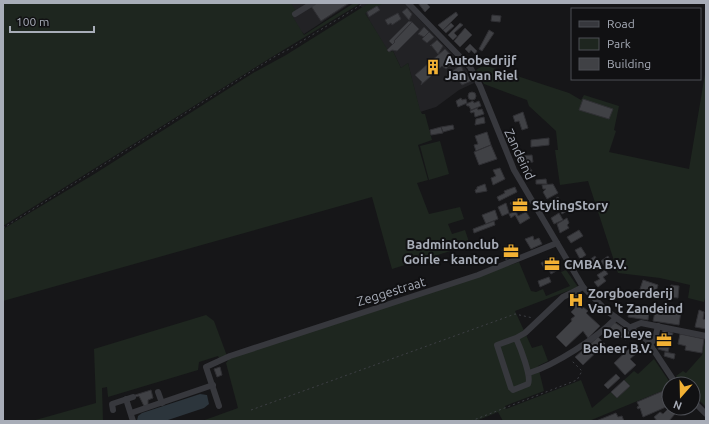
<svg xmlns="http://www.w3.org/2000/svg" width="709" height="424" viewBox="0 0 709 424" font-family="Ubuntu,sans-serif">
	<rect width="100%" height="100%" fill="#161618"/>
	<g fill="#222225">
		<path d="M 290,3 L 351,3 L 304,34 L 293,23 Z"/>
		<path d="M 359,3 L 404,3 L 467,70 L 474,83 L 459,90 L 436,107 L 420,112 L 408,63 L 401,68 L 393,51 L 389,52 L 387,50 Z"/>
	</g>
	<g fill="#1e261f">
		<path d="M 3,3 L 291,3 L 298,14 L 293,17 L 304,35 L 354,3 L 361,3 L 267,60 L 3,226 Z"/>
		<path d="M 369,3 L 384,3 L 365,13 L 389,52 L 393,51 L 401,68 L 408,63 L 420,110 L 422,114 L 425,114 L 432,140 L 418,145 L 428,180 L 417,183 L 429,214 L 460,207 L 464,219 L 448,224 L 452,234 L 465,230 L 470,245 L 392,269 L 372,197 L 3,301 L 3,229 L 96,173 L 253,73 L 286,55 Z"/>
		<path d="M 487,66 L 569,93 L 581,100 L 584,95 L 619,106 L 614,130 L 616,131 L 609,152 L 689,169 L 706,68 L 706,294 L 704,302 L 688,298 L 690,285 L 660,278 L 618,273 L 588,181 L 560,185 L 555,150 L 558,150 L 556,131 L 529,106 L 527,100 L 484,84 L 476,70 L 481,67 Z"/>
		<path d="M 440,141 L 449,174 L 429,180 L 420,146 Z"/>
		<path d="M 519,262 L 531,291 L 536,292 L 543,289 L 546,296 L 570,286 L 561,272 L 566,270 L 578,287 L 515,311 L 532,348 L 542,345 L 548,361 L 538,366 L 544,391 L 505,406 L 506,409 L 581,380 L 592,408 L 611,392 L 617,398 L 630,386 L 624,380 L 634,371 L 638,374 L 654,359 L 671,384 L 669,384 L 669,388 L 589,421 L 503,421 L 498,412 L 476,421 L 202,421 L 238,408 L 226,363 L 230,358 Z"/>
		<path d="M 206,315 L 214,321 L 227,356 L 220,360 L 218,356 L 199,362 L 198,370 L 108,397 L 107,387 L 102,388 L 103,421 L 32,421 L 96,403 L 94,349 Z"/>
		<path d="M 705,341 L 706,341 L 706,407 L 693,394 L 693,384 L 683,384 L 676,376 L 683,371 L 686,373 L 702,355 Z"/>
	</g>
	<path fill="#2c353c" d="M 200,394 L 207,395 L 209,404 L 204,408 L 165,421 L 137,421 L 138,416 L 142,413 Z"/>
	<g fill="#404145" stroke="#303034">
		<path d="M 316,3 L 349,3 L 321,21 L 311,6 Z"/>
		<path d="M 418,3 L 426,3 L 430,7 L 425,12 Z"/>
		<path d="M 377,6 L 380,10 L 369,17 L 367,12 Z"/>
		<path d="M 407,8 L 412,14 L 409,20 L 402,12 Z"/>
		<path d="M 456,12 L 458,15 L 443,30 L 438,25 Z"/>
		<path d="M 398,13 L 401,19 L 392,25 L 391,23 L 388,25 L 385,20 Z"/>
		<path d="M 492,15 L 501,16 L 500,22 L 491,21 Z"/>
		<path d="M 409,21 L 412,22 L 394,41 L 395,42 L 393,45 L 389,41 Z"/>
		<path d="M 412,22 L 419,29 L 397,51 L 392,50 L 389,52 L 387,50 L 395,42 L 394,41 Z"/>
		<path d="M 451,23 L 454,26 L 446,33 L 443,30 Z"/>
		<path d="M 460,23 L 463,25 L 454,33 L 457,36 L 453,40 L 448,35 Z"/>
		<path d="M 424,27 L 429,32 L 424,37 L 418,34 Z"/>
		<path d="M 465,28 L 472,35 L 460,47 L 454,41 Z"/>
		<path d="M 489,30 L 494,33 L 482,51 L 479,49 Z"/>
		<path d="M 429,32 L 434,37 L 427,43 L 422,39 Z"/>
		<path d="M 437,40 L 443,46 L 438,54 L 431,45 L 430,46 Z"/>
		<path d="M 470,44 L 477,51 L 475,54 L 471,50 L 469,53 L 465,49 Z"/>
		<path d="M 445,49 L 455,60 L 446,69 L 442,66 L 421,85 L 422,82 L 415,75 Z"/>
		<path d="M 461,65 L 464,73 L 459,75 L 458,73 L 454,76 L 451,72 Z"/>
		<path d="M 466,72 L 471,81 L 462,85 L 459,81 L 461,78 L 459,75 Z"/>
		<circle cx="472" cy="96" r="4"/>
		<path d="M 461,98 L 462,100 L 466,99 L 467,103 L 458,107 L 456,101 Z"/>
		<path d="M 583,99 L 613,109 L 609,119 L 579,110 Z"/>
		<path d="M 473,101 L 474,103 L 479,101 L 481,106 L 471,110 L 469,106 L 467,106 L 466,104 Z"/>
		<path d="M 477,108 L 478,110 L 482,109 L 484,114 L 475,117 L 474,112 L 471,113 L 470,111 Z"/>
		<path d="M 523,112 L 528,128 L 522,130 L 519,121 L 515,122 L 513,116 Z"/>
		<path d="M 484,117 L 485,123 L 475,125 L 476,119 Z"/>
		<path d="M 453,125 L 454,129 L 443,132 L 441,127 Z"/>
		<path d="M 441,127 L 443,133 L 431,135 L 430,130 Z"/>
		<path d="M 487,132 L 491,145 L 476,151 L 474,145 L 478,144 L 475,136 Z"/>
		<path d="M 549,138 L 549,145 L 531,147 L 531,140 Z"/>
		<path d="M 491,145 L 497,159 L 479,165 L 474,152 Z"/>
		<path d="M 532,155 L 533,162 L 521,163 L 518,156 Z"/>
		<path d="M 526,166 L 527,168 L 529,166 L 532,171 L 529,173 L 531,176 L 527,178 L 526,175 L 524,176 L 521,169 Z"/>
		<path d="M 500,168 L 505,179 L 493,185 L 491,178 L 496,176 L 493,170 Z"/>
		<path d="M 546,179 L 547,184 L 536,184 L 536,180 Z"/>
		<path d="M 485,184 L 487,191 L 476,193 L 475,190 L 477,189 L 477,187 Z"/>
		<path d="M 553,184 L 558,193 L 547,199 L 543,192 L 546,189 L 543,189 L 542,185 Z"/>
		<path d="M 515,187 L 517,192 L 499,201 L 497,197 L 505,193 L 504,191 Z"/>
		<path d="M 558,197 L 561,204 L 553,209 L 549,203 Z"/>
		<path d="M 519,198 L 523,206 L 514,209 L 510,203 Z"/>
		<path d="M 506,203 L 509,213 L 502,216 L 498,207 Z"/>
		<path d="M 568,205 L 570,209 L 562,214 L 560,209 Z"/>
		<path d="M 495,210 L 498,219 L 486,224 L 482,215 Z"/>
		<path d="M 516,211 L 518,216 L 526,212 L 530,218 L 520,224 L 515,215 L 511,218 L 509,214 Z"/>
		<path d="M 559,213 L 563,220 L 554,224 L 551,218 Z"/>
		<path d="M 567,218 L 569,223 L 567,225 L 569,228 L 560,233 L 557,224 Z"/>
		<path d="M 494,221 L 495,225 L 474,233 L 473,229 Z"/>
		<path d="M 579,230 L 583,236 L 571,243 L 567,237 Z"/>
		<path d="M 533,236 L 534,240 L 539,238 L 542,244 L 531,249 L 525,239 Z"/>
		<path d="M 512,246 L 515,253 L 506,260 L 502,250 Z"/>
		<path d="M 581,247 L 586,255 L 580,259 L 575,250 Z"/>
		<path d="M 595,256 L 599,264 L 586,269 L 583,264 Z"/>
		<path d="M 608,256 L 611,262 L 604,266 L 601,261 Z"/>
		<path d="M 551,257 L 558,270 L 551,274 L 547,267 L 544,268 L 541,263 Z"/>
		<path d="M 605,270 L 608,274 L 603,277 L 606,281 L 598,287 L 594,282 L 600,279 L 597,275 Z"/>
		<path d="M 549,277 L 551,282 L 540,287 L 538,281 Z"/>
		<path d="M 643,280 L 658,285 L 655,295 L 640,289 Z"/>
		<path d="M 671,285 L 679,286 L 678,298 L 669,297 Z"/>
		<path d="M 576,295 L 580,300 L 577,303 L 582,309 L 583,307 L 588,311 L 586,313 L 600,326 L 588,338 L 583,331 L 566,347 L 556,337 L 572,321 L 571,319 L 575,316 L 571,312 L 575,308 L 573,306 L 575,304 L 571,300 Z"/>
		<path d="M 630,309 L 649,311 L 648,320 L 628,317 Z"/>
		<path d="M 672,309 L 681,311 L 679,325 L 653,321 L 655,312 L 671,314 Z"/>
		<path d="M 699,310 L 704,312 L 703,319 L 706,320 L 706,329 L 695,327 Z"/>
		<path d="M 614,322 L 631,333 L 626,340 L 608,330 Z"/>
		<path d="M 663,330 L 673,333 L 668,352 L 658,349 Z"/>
		<path d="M 680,334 L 704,339 L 702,353 L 685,350 L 686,346 L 678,344 Z"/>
		<path d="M 598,337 L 605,344 L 583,365 L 575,357 Z"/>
		<path d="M 632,346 L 638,352 L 630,359 L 636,365 L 625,375 L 614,363 Z"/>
		<path d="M 665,352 L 675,354 L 674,359 L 664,356 Z"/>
		<path d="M 220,367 L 222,375 L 217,377 L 214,369 Z"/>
		<path d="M 616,374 L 620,378 L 608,389 L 604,385 Z"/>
		<path d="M 624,380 L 630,386 L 617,398 L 611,392 Z"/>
		<path d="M 151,390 L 153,398 L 148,400 L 148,405 L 144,406 L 139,396 L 135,397 L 135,395 Z"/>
		<path d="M 663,391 L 666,397 L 662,398 L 666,407 L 643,417 L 640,408 L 638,409 L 637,407 L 639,406 L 637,402 Z"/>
		<path d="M 669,408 L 680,408 L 669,421 L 657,421 L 654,417 L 660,412 L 663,414 Z"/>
		<path d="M 616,413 L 618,417 L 622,416 L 624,421 L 596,421 Z"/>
	</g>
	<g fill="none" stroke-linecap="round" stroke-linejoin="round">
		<g stroke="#3d3f44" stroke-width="1" stroke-dasharray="2 3" stroke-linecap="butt">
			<path d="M 3,228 L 274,57 L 291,48 L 364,3"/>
			<path d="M 251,410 L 515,314 L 533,318"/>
			<path d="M 471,421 L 577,380 L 582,371 L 571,360"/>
		</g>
		<g stroke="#37383d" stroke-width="6">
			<path d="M 408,3 L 470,67 L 480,86 L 514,170 L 583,287 L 607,311 L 647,340 L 676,384"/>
			<path d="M 295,14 L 313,3"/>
			<path d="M 631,327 L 641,323 L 706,336"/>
			<path d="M 516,338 C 520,347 532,377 528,384 L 513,390 L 511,388 L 497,345 L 516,338 L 525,333 L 563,297 L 583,287"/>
			<path d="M 650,344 L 655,339 L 658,326"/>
			<path d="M 529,373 C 555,365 597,338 616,318"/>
			<path d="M 158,392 L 162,403"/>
			<path d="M 126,399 L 133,421"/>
			<path d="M 693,401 L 706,414"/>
			<path d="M 219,406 L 206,367 L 230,356 L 478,275 L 557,243"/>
			<path d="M 113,410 L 112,404 L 133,397"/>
			<path d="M 131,413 L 213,385"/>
		</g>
	</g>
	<defs>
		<g id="building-bare" transform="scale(1.2)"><path d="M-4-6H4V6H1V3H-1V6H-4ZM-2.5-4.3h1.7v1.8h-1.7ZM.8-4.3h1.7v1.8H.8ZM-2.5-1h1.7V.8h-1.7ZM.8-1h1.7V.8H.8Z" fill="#f2b134" stroke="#111113" stroke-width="2.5" paint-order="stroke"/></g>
		<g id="office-bare" transform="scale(1.2)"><path d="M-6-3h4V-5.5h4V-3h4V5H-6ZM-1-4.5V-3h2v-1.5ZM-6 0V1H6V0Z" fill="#f2b134" stroke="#111113" stroke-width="2.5" paint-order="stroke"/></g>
		<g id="hospital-bare" transform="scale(1.2)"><path d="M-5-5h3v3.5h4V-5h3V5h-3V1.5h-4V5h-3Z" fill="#f2b134" stroke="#111113" stroke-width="2.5" paint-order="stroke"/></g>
	</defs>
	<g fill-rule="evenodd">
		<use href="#building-bare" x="433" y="67"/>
		<use href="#office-bare" x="520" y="205"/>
		<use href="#office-bare" x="511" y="251"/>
		<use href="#office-bare" x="552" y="264"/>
		<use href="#hospital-bare" x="576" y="300"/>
		<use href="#office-bare" x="664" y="340"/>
	</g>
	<g text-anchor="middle" stroke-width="4" stroke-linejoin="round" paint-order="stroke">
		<g font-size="13" font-weight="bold" fill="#a8adb8" stroke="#111113" text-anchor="start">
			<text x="445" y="65">Autobedrijf<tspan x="445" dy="15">Jan van Riel</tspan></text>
			<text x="532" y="210">StylingStory</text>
			<text x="499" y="249" text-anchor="end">Badmintonclub<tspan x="499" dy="15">Goirle - kantoor</tspan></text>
			<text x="564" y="269">CMBA B.V.</text>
			<text x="588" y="298">Zorgboerderij<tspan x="588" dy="15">Van 't Zandeind</tspan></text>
			<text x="652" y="338" text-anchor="end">De Leye<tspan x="652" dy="15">Beheer B.V.</tspan></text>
		</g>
		<g font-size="13" fill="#a8adb8" stroke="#111113">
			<text transform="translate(520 154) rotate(65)" y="5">Zandeind</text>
			<text transform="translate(391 291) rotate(-17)" y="5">Zeggestraat</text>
		</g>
	</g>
	<rect width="709" height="424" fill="none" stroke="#a8adb8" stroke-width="8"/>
	<rect x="571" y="8" width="130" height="72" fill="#111113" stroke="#4d4f55"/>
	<rect x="579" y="21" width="20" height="6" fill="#37383d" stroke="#4d4f55"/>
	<text x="607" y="28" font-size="12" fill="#a8adb8">Road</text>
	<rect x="579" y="38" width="20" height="12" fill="#1e261f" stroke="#4d4f55"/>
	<text x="607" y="48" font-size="12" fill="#a8adb8">Park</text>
	<rect x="579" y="58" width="20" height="12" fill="#404145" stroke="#4d4f55"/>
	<text x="607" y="68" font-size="12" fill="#a8adb8">Building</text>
	<g transform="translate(681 396) rotate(200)"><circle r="19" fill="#111113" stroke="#4d4f55"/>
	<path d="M0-3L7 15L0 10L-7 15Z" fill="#f2b134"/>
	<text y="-6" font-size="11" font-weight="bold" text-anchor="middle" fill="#a8adb8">N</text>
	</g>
	<path d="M10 26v6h84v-6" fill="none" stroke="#a8adb8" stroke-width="2"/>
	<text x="16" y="26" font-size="12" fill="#a8adb8" stroke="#111113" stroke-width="3" paint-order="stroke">100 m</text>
</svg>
